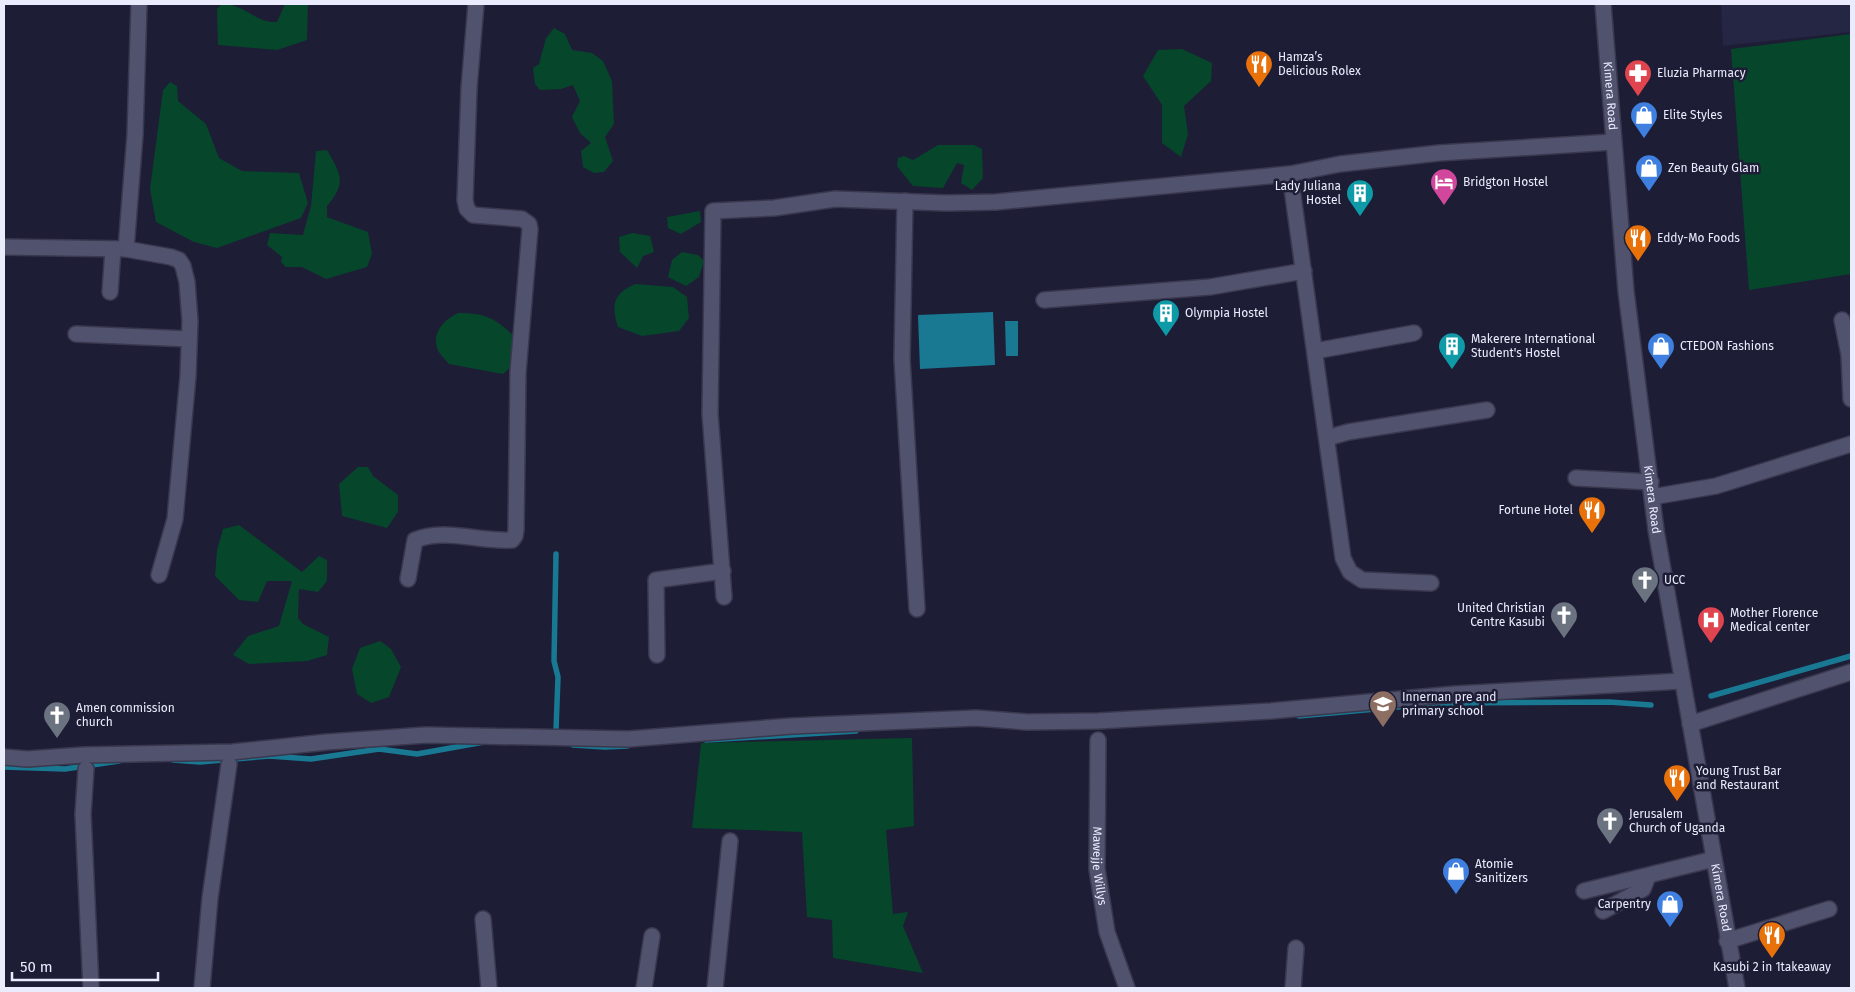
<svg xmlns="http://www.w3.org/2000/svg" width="1855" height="992" viewBox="0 0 1855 992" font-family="'Fira Sans',sans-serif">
	<rect width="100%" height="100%" fill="#1d1d36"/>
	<path fill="#252544" d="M 1721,4 L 1851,4 L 1851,32 L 1723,46 Z"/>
	<g fill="#06462b">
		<path d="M 222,4 C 246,4 254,23 277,22 L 285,4 L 308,4 L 307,40 L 277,50 L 218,45 L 217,9 Z"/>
		<path d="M 554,28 L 565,34 L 572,50 L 592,53 L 603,61 L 612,81 L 614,124 L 605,137 L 613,161 L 604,172 L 594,173 L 583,167 L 581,151 L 591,143 L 580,133 L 572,117 L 580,101 L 573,85 L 561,89 L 540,90 L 535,84 L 533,68 L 539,64 L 546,38 Z"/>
		<path d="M 1851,34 L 1851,274 L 1749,290 L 1731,49 Z"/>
		<path d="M 1182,49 L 1212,63 L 1211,81 L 1184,106 L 1188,134 L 1181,157 L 1162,143 L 1162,105 L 1143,76 L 1158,50 Z"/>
		<path d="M 170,82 L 177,86 L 178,101 L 206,124 L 219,158 L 242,171 L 299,173 L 308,203 L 301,218 L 217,248 L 194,242 L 156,222 L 150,189 L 163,90 Z"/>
		<path d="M 938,145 L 974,145 L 982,149 L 983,178 L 972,190 L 961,183 L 964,165 L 957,163 L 943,188 L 913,186 L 897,166 L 898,158 L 904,156 L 913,160 Z"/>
		<path d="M 327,150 C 341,175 347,182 327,206 L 327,217 L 368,232 L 372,254 L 367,267 L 326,279 L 302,267 L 286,267 L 281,262 L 282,257 L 267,245 L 270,233 L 303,235 L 311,206 L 316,151 Z"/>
		<path d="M 700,211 L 701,222 L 681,234 L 668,228 L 667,217 Z"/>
		<path d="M 632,233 L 650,236 L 654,252 L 643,256 L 637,268 L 620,252 L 619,237 Z"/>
		<path d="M 682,252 L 698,255 L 704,261 L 699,277 L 686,286 L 668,277 L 672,260 Z"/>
		<path d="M 635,284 L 673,287 L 687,297 L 689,318 L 679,331 L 642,336 L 618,327 C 611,305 613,294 635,284 Z"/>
		<path d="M 458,313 C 488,313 496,319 517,339 L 515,363 L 503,374 L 449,364 C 446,360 438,353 437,348 C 432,332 445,319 458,313 Z"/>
		<path d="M 358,467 L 368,467 L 373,476 L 398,495 L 398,512 L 387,528 L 342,516 L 339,484 Z"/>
		<path d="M 239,525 L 302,572 L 319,556 L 327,560 L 327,581 L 318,592 L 299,589 L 298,618 L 303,624 L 329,637 L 327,655 L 307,661 L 249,664 L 233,655 L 248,636 L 279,626 L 292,581 L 267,581 L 258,602 L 239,600 L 215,576 L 217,550 L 223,529 Z"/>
		<path d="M 380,641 L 391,649 L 401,667 L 389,697 L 371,703 L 357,694 L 352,669 L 360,648 Z"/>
		<path d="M 912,738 L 914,826 L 886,830 L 893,914 L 908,912 L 903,926 L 923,973 L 833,958 L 832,920 L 807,917 L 802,832 L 692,828 L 701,743 Z"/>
	</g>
	<g fill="#197993">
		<path d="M 993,312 L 995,365 L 920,369 L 918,315 Z"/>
		<path d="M 1005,321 L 1018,321 L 1018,356 L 1006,356 Z"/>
	</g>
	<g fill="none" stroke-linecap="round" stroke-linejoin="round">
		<g stroke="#197993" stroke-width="5.5">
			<path d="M 1711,696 L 1851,656"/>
			<path d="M 1299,716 L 1442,703 L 1609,702 L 1651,705"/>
			<path d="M 556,730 L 558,677 L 554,661 L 556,554"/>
			<path d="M 706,740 L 856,731"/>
			<path d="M 573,745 L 605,747 L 627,746"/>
			<path d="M 173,760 L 200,762 L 269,756 L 311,759 L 379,749 L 417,754 L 484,742"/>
			<path d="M 4,767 L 65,769 L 119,761"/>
		</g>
		<g stroke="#3a384e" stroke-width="18">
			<g id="minor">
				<path id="s1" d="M 1603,4 L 1626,291 L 1656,530 L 1737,988"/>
				<path d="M 1290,174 L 1343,558 L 1350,572 L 1362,580 L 1431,583"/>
				<path d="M 905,201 L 902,359 L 917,609"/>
				<path d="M 4,247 L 126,249 L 171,257 L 179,260 L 183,266 L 187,282 L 190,321 L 188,376 L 175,519 L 159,575"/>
				<path d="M 126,249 L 135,135 L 139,4"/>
				<path d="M 110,292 L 113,249"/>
				<path d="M 1044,300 L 1210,287 L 1304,271"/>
				<path d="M 1842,320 L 1849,355 L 1851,399"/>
				<path d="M 76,334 L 189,339"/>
				<path d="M 1315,351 L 1414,333"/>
				<path d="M 1327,438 L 1348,432 L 1487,410"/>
				<path d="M 1576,478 L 1651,482"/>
				<path d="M 1652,497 L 1716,486 L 1851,444"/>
				<path d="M 408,579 L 415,540 C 447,528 479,542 512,540 L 515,536 L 516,530 L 518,372 L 530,229 L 529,224 L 522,219 L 473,215 L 467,209 L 465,200 L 469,88 L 476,4"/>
				<path d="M 724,597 L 710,414 L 713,211 L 774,208 L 835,199 L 946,203 L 996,202 L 1290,174 L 1340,164 L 1439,153 L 1613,142"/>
				<path d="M 657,655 L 656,580 L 723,571"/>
				<path d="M 1690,724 L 1851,672"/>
				<path id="s2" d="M 1098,740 L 1097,869 L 1107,932 L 1127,988"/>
				<path d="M 4,757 L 27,759 L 84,755 L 232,752 L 327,742 L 426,735 L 629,739 L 792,726 L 976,718 L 1027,722 L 1098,721 L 1271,711 L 1455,694 L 1682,681"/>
				<path d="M 86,769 L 83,814 L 91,988"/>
				<path d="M 1584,891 L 1714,859"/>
				<path d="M 1603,911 L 1643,889 L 1648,876"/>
				<path d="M 483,919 L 489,988"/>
				<path d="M 1727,941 L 1829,909"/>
				<path d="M 202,988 L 210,898 L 229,764"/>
				<path d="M 644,988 L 652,936"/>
				<path d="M 715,988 L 730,841"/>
				<path d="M 1293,988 L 1296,948"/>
			</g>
		</g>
		<use href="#minor" stroke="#50526e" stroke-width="15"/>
	</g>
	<defs>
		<g id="restaurant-pin" transform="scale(1.4375)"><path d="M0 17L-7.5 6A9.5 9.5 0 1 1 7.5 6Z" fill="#e8710a" stroke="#1d1d36"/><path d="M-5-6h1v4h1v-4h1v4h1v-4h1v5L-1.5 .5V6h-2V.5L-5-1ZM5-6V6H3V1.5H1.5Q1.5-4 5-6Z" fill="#fff"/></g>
		<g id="pharmacy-pin" transform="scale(1.4375)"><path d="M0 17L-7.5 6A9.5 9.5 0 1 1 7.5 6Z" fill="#e0444e" stroke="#1d1d36"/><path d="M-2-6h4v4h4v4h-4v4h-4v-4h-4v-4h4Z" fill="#fff"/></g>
		<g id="shop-pin" transform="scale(1.4375)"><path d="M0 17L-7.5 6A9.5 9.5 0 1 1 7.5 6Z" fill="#3f7fe0" stroke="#1d1d36"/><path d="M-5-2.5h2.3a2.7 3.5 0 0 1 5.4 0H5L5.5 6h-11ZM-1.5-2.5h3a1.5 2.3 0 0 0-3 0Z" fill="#fff"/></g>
		<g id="hotel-pin" transform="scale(1.4375)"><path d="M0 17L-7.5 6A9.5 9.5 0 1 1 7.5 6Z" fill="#d1479c" stroke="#1d1d36"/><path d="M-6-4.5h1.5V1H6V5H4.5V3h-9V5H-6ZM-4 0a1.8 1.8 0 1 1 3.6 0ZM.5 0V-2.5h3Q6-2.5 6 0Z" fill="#fff"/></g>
		<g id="building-pin" transform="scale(1.4375)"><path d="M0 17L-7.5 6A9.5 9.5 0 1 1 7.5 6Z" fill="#0f9aa8" stroke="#1d1d36"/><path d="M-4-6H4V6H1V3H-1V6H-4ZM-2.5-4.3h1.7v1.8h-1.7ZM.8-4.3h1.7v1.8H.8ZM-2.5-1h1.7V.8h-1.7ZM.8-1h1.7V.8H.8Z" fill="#fff"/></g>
		<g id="church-pin" transform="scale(1.4375)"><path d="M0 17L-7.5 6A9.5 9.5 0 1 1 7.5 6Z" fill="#6b7280" stroke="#1d1d36"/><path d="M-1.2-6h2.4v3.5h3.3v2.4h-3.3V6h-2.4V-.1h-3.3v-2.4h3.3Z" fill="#fff"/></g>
		<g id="hospital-pin" transform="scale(1.4375)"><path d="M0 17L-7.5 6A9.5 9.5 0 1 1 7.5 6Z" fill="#e0444e" stroke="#1d1d36"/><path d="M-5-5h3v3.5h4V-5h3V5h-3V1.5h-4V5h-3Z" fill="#fff"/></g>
		<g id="school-pin" transform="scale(1.4375)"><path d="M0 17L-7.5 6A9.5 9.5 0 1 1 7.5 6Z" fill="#8d6e63" stroke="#1d1d36"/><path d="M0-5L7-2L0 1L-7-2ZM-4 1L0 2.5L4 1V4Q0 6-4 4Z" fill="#fff"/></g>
	</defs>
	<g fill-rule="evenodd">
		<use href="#restaurant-pin" x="1259" y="64"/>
		<use href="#pharmacy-pin" x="1638" y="73"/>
		<use href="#shop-pin" x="1644" y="115"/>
		<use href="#shop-pin" x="1649" y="168"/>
		<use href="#hotel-pin" x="1444" y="182"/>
		<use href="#building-pin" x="1360" y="193"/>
		<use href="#restaurant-pin" x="1638" y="238"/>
		<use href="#building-pin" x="1166" y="313"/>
		<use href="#building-pin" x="1452" y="346"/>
		<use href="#shop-pin" x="1661" y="346"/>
		<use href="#restaurant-pin" x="1592" y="510"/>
		<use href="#church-pin" x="1645" y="580"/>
		<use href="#church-pin" x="1564" y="615"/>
		<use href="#hospital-pin" x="1711" y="620"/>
		<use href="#school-pin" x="1383" y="704"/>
		<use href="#church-pin" x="57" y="715"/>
		<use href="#restaurant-pin" x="1677" y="778"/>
		<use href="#church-pin" x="1610" y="821"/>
		<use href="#shop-pin" x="1456" y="871"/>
		<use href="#shop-pin" x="1670" y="904"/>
		<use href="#restaurant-pin" x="1772" y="935"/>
	</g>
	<g text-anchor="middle" stroke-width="5" stroke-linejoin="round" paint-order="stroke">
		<g font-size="12" fill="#eaebfd" stroke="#1d1d36" text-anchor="start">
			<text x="1278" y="61">Hamza’s<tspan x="1278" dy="14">Delicious Rolex</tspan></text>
			<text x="1657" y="77">Eluzia Pharmacy</text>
			<text x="1663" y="119">Elite Styles</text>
			<text x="1668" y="172">Zen Beauty Glam</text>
			<text x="1463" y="186">Bridgton Hostel</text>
			<text x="1341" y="190" text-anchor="end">Lady Juliana<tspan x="1341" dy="14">Hostel</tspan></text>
			<text x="1657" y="242">Eddy-Mo Foods</text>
			<text x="1185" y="317">Olympia Hostel</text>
			<text x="1471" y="343">Makerere International<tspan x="1471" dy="14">Student's Hostel</tspan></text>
			<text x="1680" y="350">CTEDON Fashions</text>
			<text x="1573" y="514" text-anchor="end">Fortune Hotel</text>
			<text x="1664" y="584">UCC</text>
			<text x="1545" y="612" text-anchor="end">United Christian<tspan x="1545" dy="14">Centre Kasubi</tspan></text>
			<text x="1730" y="617">Mother Florence<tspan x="1730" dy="14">Medical center</tspan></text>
			<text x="1402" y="701">Innernan pre and<tspan x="1402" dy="14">primary school</tspan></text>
			<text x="76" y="712">Amen commission<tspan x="76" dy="14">church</tspan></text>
			<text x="1696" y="775">Young Trust Bar<tspan x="1696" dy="14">and Restaurant</tspan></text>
			<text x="1629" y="818">Jerusalem<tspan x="1629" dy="14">Church of Uganda</tspan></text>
			<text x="1475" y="868">Atomie<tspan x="1475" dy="14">Sanitizers</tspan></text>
			<text x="1651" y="908" text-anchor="end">Carpentry</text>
			<text x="1772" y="971" text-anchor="middle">Kasubi 2 in 1takeaway</text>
		</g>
		<g font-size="12" fill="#eaebfd" stroke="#1d1d36">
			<text dy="4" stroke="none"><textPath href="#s1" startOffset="92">Kimera Road</textPath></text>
			<text dy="4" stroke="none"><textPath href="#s1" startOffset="498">Kimera Road</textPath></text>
			<text dy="4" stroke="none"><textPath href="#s2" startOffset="126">Mawejje Willys</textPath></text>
			<text dy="4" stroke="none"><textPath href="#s1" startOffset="902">Kimera Road</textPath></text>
		</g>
	</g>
	<rect width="1855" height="992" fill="none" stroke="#eaebfd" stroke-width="10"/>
	<path d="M12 972v8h146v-8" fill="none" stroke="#eaebfd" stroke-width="2.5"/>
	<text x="20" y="972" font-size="15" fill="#eaebfd" stroke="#1d1d36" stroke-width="4" paint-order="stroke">50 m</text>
</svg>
